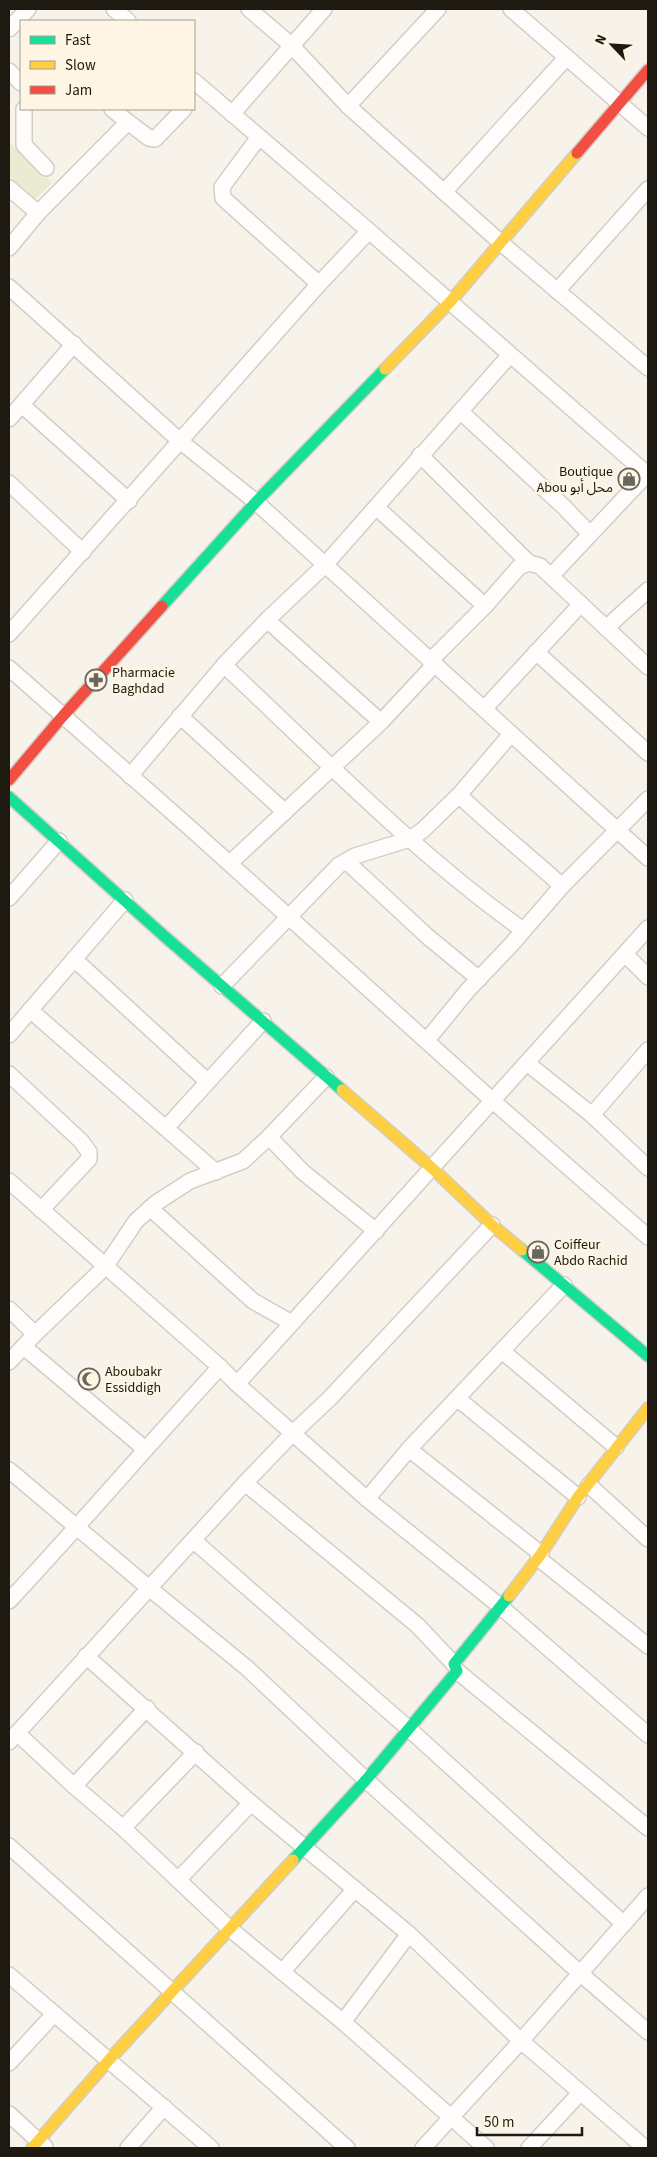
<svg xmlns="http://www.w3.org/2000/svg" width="657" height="2157" viewBox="0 0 657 2157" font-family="'Source Sans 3','Noto Sans Arabic',sans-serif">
	<rect width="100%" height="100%" fill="#f8f3ea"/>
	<path fill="#ebebd1" d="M 9,143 L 28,158 L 52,183 L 35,199 L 9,176 Z"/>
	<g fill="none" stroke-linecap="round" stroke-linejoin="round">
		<g stroke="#d2cec6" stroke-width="18">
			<g id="street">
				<path d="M 114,9 L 128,21"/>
				<path d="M 249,9 L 291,45 L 348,106 L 500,242 L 648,368"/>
				<path d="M 511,9 L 648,128"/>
				<path d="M 9,29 L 28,9"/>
				<path d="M 9,71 L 21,83"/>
				<path d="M 194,81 L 369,231 L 648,475"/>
				<path d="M 348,106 L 438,9"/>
				<path d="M 24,109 L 24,145 L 46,168"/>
				<path d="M 112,109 L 128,122"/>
				<path d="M 232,114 L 324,9"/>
				<path d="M 259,137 L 222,187 L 223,198 L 319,284"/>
				<path d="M 9,188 L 38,213"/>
				<path d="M 444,192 L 566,58"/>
				<path d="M 9,248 L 38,213 L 128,122 L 149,138 L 155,139 L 184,109"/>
				<path d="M 9,287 L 180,441 L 256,502 L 648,858"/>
				<path d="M 557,291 L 648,189"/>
				<path d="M 22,405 L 129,501"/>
				<path d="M 460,411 L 564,507 L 590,534"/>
				<path d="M 9,419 L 74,344"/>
				<path d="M 420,455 L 529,563"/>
				<path d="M 9,483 L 83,552"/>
				<path d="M 376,507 L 485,606"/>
				<path d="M 551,576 L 647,474"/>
				<path d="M 267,620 L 381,722"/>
				<path d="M 606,628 L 648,590"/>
				<path d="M 9,634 L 319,284 L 369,231"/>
				<path d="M 536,652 L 648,753"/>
				<path d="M 430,661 L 485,606 L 519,567 L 529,563 L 540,566 L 648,667"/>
				<path d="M 224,665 C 320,755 416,854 523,930"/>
				<path d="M 9,668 L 190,828 L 493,1101 L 648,1237"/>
				<path d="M 484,709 L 581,604"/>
				<path d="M 180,716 L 285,812"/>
				<path d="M 130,776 L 224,665 L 267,620 L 324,566 L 510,355"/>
				<path d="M 459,795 C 492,827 528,855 562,886"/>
				<path d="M 346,861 L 427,936 L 479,979"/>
				<path d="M 230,863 L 381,722 L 434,665"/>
				<path d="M 9,898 L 59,841"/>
				<path d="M 625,954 L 648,977"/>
				<path d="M 74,959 L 207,1081"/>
				<path d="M 222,986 L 339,865 L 355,856 L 410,839 L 423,830 L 459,795 L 511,734"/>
				<path d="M 30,1010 L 216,1172"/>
				<path d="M 9,1035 L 125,900"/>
				<path d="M 427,1040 L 468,990 L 510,946 L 562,886 L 648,799"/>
				<path d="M 527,1063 L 592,1115 L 648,1168"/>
				<path d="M 9,1074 L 81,1141 L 89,1152 L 89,1159 L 41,1210"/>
				<path d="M 592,1115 L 648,1050"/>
				<path d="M 166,1128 L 263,1021"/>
				<path d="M 269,1137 L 303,1172 L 376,1231"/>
				<path d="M 9,1181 L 220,1367 L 237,1384 L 367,1499 L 501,1607 L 648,1735"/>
				<path d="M 150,1208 L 253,1301 L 292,1323"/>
				<path d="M 9,1309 L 35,1334 L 9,1362"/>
				<path d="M 35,1334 L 105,1267 L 136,1221 L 156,1203 L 190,1181 L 243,1161 L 269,1137 L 326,1077"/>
				<path d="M 24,1347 L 145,1449"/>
				<path d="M 502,1351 L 616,1447"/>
				<path d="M 237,1384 L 648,928"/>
				<path d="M 458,1399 L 578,1497"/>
				<path d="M 409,1449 L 541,1554"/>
				<path d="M 9,1470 L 149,1588 L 247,1668 L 366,1780 L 581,1974 L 648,2032"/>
				<path d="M 245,1483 L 417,1625 L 454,1664"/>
				<path d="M 589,1485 L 648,1539"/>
				<path d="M 367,1499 L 409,1449 L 564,1285"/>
				<path d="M 193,1540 L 409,1729 L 624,1924"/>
				<path d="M 538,1558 L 648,1646"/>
				<path d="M 9,1601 C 81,1524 149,1444 220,1367"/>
				<path d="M 86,1656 L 251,1803 L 409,1934 L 521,2041 L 645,2148"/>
				<path d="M 457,1671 L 648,1828"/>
				<path d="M 17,1733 L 74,1786 L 123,1828 L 229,1928 L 343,2022 L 486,2148"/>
				<path d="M 9,1742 L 245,1483 L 293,1433 L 330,1398 L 492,1225"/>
				<path d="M 74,1786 L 147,1708"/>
				<path d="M 123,1828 L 196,1752"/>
				<path d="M 9,1846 L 347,2148"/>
				<path d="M 178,1880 L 251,1803"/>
				<path d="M 282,1972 L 355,1889"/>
				<path d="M 9,1975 L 211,2148"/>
				<path d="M 343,2022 L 409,1934"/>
				<path d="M 9,2063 L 54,2014"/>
				<path d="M 9,2114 L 45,2147"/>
				<path d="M 128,2148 L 164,2107"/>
				<path d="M 423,2148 L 521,2041 L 648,1896"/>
				<path d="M 529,2148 L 580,2093"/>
			</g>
		</g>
		<g stroke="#d2cec6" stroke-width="14">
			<g id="fast">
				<path d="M 162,606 L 256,502 L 385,369"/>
				<path d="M 9,797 L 163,935 L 342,1090"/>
				<path d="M 522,1250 L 648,1356"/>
				<path d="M 293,1860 L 366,1780 L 457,1671 L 454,1664 L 509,1596"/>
			</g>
		</g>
		<g stroke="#d2cec6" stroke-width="14">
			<g id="slow">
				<path d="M 385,369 L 450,302 L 577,153"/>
				<path d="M 342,1090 L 433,1169 L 492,1225 L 522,1250"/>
				<path d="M 509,1596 L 541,1554 L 578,1497 L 648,1408"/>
				<path d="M 32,2148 L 109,2060 L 293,1860"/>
			</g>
		</g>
		<g stroke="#d2cec6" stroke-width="14">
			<g id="jam">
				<path d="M 577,153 L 648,70"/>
				<path d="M 9,780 L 62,717 L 162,606"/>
			</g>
		</g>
		<use href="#street" stroke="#fefdfc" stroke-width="15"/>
		<use href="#fast" stroke="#16e098" stroke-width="11"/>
		<use href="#slow" stroke="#ffcf43" stroke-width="11"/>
		<use href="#jam" stroke="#f24e42" stroke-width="11"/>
	</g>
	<defs>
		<g id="shop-ring" transform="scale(1.125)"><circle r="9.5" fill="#fef5e4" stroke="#6a665e" stroke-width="1.5"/><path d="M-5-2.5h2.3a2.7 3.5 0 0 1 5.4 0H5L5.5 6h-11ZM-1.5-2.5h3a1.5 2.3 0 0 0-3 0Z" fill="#6a665e"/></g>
		<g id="pharmacy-ring" transform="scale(1.125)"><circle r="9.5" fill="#fef5e4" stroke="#6a665e" stroke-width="1.5"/><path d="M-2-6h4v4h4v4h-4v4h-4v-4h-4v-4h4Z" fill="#6a665e"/></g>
		<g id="mosque-ring" transform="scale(1.125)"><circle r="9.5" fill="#fef5e4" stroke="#6a665e" stroke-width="1.5"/><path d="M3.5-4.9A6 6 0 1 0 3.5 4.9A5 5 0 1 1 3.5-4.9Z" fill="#6a665e"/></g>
	</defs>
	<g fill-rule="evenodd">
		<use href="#shop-ring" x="629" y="479"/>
		<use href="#pharmacy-ring" x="96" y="680"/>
		<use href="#shop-ring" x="538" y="1252"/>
		<use href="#mosque-ring" x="89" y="1379"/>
	</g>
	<g text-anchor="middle" stroke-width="4.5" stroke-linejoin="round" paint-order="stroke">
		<g font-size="14" fill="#1e1a12" stroke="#fef5e4" text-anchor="start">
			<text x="613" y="476" text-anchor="end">Boutique<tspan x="613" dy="16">Abou محل أبو</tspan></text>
			<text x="112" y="677">Pharmacie<tspan x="112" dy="16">Baghdad</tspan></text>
			<text x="554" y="1249">Coiffeur<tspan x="554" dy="16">Abdo Rachid</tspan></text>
			<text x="105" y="1376">Aboubakr<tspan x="105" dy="16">Essiddigh</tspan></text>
		</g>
	</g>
	<rect width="657" height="2157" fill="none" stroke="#1e1a12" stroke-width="20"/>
	<rect x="20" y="20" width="175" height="90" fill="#fef5e4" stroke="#a49d90"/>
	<rect x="30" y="36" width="25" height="8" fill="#16e098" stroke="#a49d90"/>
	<text x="65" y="45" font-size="15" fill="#1e1a12">Fast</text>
	<rect x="30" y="61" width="25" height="8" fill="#ffcf43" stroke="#a49d90"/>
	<text x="65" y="70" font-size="15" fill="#1e1a12">Slow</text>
	<rect x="30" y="86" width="25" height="8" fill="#f24e42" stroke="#a49d90"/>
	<text x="65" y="95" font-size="15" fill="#1e1a12">Jam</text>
	<g transform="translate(612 45) rotate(295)" stroke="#fef5e4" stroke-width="4" paint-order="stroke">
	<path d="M0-4L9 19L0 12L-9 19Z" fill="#1e1a12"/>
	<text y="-8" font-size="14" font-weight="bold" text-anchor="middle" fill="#1e1a12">N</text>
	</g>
	<path d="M477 2127v8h105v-8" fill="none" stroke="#1e1a12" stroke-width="2.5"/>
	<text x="484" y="2127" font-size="15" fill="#1e1a12" stroke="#fef5e4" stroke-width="4" paint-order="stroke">50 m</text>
</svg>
